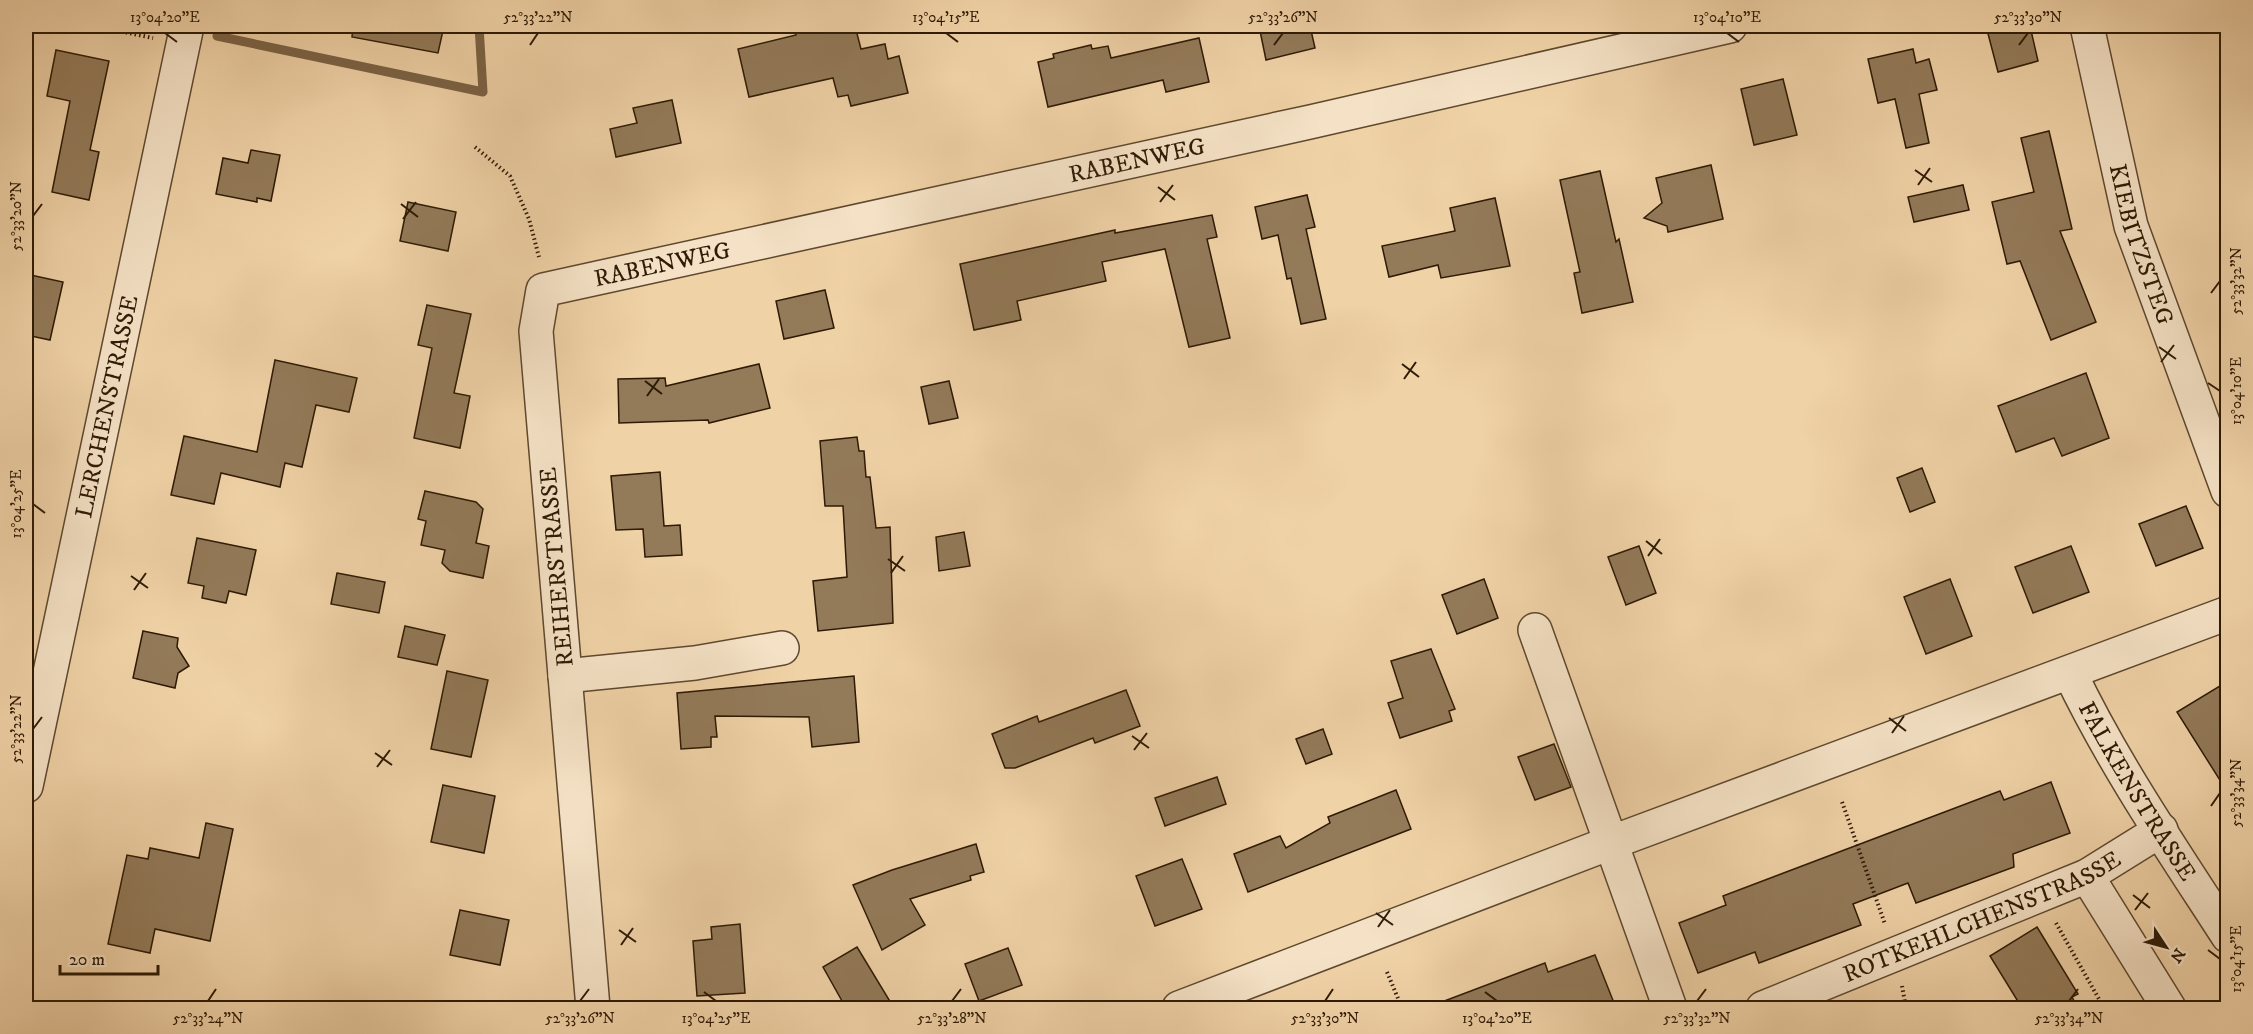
<svg xmlns="http://www.w3.org/2000/svg" width="2253" height="1034" viewBox="0 0 2253 1034" font-family="'IM FELL DW Pica',serif">
	<rect width="100%" height="100%" fill="#f0d2a7"/>
	<filter id="stains"><feTurbulence type="fractalNoise" baseFrequency=".00333" numOctaves="4"/><feColorMatrix values="0 0 0 0 .2 0 0 0 0 .09 0 0 0 0 .02 0 0 0 .5 -.17"/></filter>
	<radialGradient id="worn" r=".72"><stop offset=".6" stop-color="#630" stop-opacity="0"/><stop offset="1" stop-color="#630" stop-opacity=".3"/></radialGradient>
	<g fill="none" stroke-linecap="round" stroke-linejoin="round">
		<path stroke="#7b6345" stroke-width="9" d="M 217,36 L 483,92 L 479,26"/>
	</g>
	<g fill="#937a59" stroke="#2e1a05" stroke-width="1.5">
		<path d="M 353,26 L 444,26 L 438,53 L 352,37 Z"/>
		<path d="M 793,26 L 855,26 L 861,49 L 885,44 L 888,59 L 899,56 L 908,93 L 851,106 L 848,95 L 838,97 L 833,78 L 749,97 L 738,49 L 796,35 Z"/>
		<path d="M 1259,26 L 1310,26 L 1315,48 L 1266,60 Z"/>
		<path d="M 1986,26 L 2030,26 L 2038,61 L 1998,72 Z"/>
		<path d="M 1199,38 L 1209,82 L 1166,92 L 1163,80 L 1048,107 L 1038,62 L 1054,58 L 1053,54 L 1091,45 L 1092,49 L 1108,46 L 1111,58 Z"/>
		<path d="M 1913,49 L 1916,63 L 1929,59 L 1937,90 L 1919,94 L 1929,143 L 1906,148 L 1895,99 L 1878,103 L 1868,59 Z"/>
		<path d="M 56,50 L 109,61 L 90,150 L 99,152 L 89,200 L 52,192 L 70,101 L 47,96 Z"/>
		<path d="M 1783,79 L 1797,135 L 1754,145 L 1741,89 Z"/>
		<path d="M 672,100 L 681,143 L 616,157 L 610,129 L 637,123 L 633,108 Z"/>
		<path d="M 2049,131 L 2072,229 L 2060,231 L 2096,322 L 2051,340 L 2020,261 L 2007,264 L 1992,202 L 2034,192 L 2021,138 Z"/>
		<path d="M 251,150 L 280,155 L 271,201 L 257,198 L 257,202 L 216,194 L 223,158 L 248,163 Z"/>
		<path d="M 1711,165 L 1723,219 L 1668,232 L 1667,226 L 1644,218 L 1662,203 L 1656,178 Z"/>
		<path d="M 1600,171 L 1616,242 L 1619,239 L 1633,302 L 1582,313 L 1574,273 L 1580,272 L 1560,180 Z"/>
		<path d="M 1963,185 L 1969,210 L 1914,222 L 1908,197 Z"/>
		<path d="M 1307,195 L 1315,227 L 1306,229 L 1326,319 L 1301,324 L 1291,278 L 1287,279 L 1278,235 L 1262,239 L 1255,207 Z"/>
		<path d="M 1495,198 L 1510,266 L 1441,278 L 1438,265 L 1389,277 L 1382,246 L 1455,231 L 1450,208 Z"/>
		<path d="M 408,202 L 456,212 L 448,251 L 400,241 Z"/>
		<path d="M 1212,215 L 1217,237 L 1207,239 L 1230,338 L 1189,347 L 1165,249 L 1102,262 L 1106,281 L 1017,301 L 1021,320 L 974,330 L 960,264 L 1115,230 L 1115,233 Z"/>
		<path d="M 26,274 L 63,282 L 50,340 L 26,335 Z"/>
		<path d="M 825,290 L 834,328 L 784,339 L 776,301 Z"/>
		<path d="M 427,305 L 471,314 L 454,393 L 470,396 L 460,448 L 414,438 L 432,348 L 418,345 Z"/>
		<path d="M 275,360 L 357,378 L 349,412 L 316,405 L 302,467 L 285,463 L 280,487 L 221,473 L 214,504 L 171,495 L 184,436 L 257,452 Z"/>
		<path d="M 759,364 L 770,408 L 709,423 L 708,420 L 619,423 L 618,379 L 665,378 L 666,386 Z"/>
		<path d="M 2086,373 L 2109,438 L 2062,456 L 2054,438 L 2016,452 L 1998,406 Z"/>
		<path d="M 949,381 L 958,418 L 929,424 L 921,387 Z"/>
		<path d="M 857,437 L 859,451 L 864,451 L 866,477 L 870,477 L 876,528 L 890,527 L 893,623 L 818,631 L 813,581 L 847,577 L 843,506 L 825,506 L 820,441 Z"/>
		<path d="M 1922,468 L 1935,502 L 1910,512 L 1897,478 Z"/>
		<path d="M 660,472 L 664,526 L 680,525 L 682,555 L 645,557 L 643,529 L 616,530 L 611,476 Z"/>
		<path d="M 425,491 L 476,502 L 483,509 L 476,543 L 489,546 L 483,578 L 450,571 L 442,563 L 445,550 L 421,545 L 426,521 L 418,519 Z"/>
		<path d="M 2186,506 L 2203,548 L 2156,566 L 2139,524 Z"/>
		<path d="M 964,532 L 970,566 L 939,571 L 936,537 Z"/>
		<path d="M 197,538 L 256,550 L 246,595 L 229,591 L 226,603 L 202,598 L 204,586 L 188,583 Z"/>
		<path d="M 1639,546 L 1656,593 L 1626,605 L 1608,557 Z"/>
		<path d="M 2071,546 L 2089,592 L 2033,613 L 2015,567 Z"/>
		<path d="M 337,573 L 385,582 L 379,613 L 331,604 Z"/>
		<path d="M 1484,579 L 1498,618 L 1457,634 L 1442,595 Z"/>
		<path d="M 1950,579 L 1972,636 L 1926,654 L 1904,597 Z"/>
		<path d="M 405,626 L 445,635 L 437,665 L 398,657 Z"/>
		<path d="M 143,631 L 178,638 L 177,647 L 189,666 L 178,673 L 175,688 L 133,678 Z"/>
		<path d="M 1431,649 L 1455,709 L 1449,711 L 1452,721 L 1400,738 L 1388,703 L 1403,698 L 1391,661 Z"/>
		<path d="M 447,671 L 488,680 L 471,757 L 431,749 Z"/>
		<path d="M 854,676 L 859,742 L 812,747 L 809,717 L 715,716 L 717,737 L 711,737 L 711,747 L 681,749 L 677,693 Z"/>
		<path d="M 2228,681 L 2228,793 L 2177,712 Z"/>
		<path d="M 1126,690 L 1140,726 L 1095,743 L 1093,738 L 1015,768 L 1005,768 L 992,734 L 1037,716 L 1039,722 Z"/>
		<path d="M 1323,729 L 1332,754 L 1306,764 L 1296,739 Z"/>
		<path d="M 1554,744 L 1571,787 L 1535,800 L 1518,757 Z"/>
		<path d="M 1217,777 L 1226,804 L 1165,826 L 1155,798 Z"/>
		<path d="M 2051,782 L 2070,833 L 2013,854 L 2014,867 L 1916,903 L 1908,883 L 1853,904 L 1861,925 L 1759,963 L 1755,952 L 1698,973 L 1679,923 L 1726,905 L 1723,896 L 2000,791 L 2004,800 Z"/>
		<path d="M 443,785 L 495,796 L 484,853 L 431,842 Z"/>
		<path d="M 1396,790 L 1411,829 L 1248,892 L 1234,854 L 1280,836 L 1286,848 L 1330,823 L 1328,817 Z"/>
		<path d="M 206,823 L 233,829 L 210,941 L 155,929 L 150,953 L 108,944 L 127,855 L 148,859 L 150,848 L 199,858 Z"/>
		<path d="M 976,844 L 984,872 L 970,876 L 971,880 L 910,899 L 925,925 L 882,950 L 853,885 L 892,870 Z"/>
		<path d="M 1182,859 L 1202,909 L 1155,926 L 1136,876 Z"/>
		<path d="M 460,910 L 509,920 L 500,965 L 450,955 Z"/>
		<path d="M 740,924 L 745,993 L 697,996 L 693,941 L 712,939 L 711,927 Z"/>
		<path d="M 2037,927 L 2078,994 L 2072,997 L 2078,1008 L 2022,1008 L 1990,956 Z"/>
		<path d="M 857,947 L 894,1008 L 846,1008 L 823,967 Z"/>
		<path d="M 1008,948 L 1022,985 L 979,1001 L 965,964 Z"/>
		<path d="M 1595,955 L 1616,1008 L 1431,1008 L 1431,1006 L 1545,963 L 1548,972 Z"/>
	</g>
	<g fill="none" stroke-linecap="round" stroke-linejoin="round">
		<g stroke="#5e482e" stroke-width="36">
			<g id="minor">
				<path id="s1" d="M 2087,26 L 2131,226 L 2228,491"/>
				<path d="M 1535,630 L 1670,1008"/>
				<path id="s2" d="M 2070,673 C 2114,765 2173,851 2228,936"/>
				<path d="M 565,676 L 695,663 L 782,648"/>
				<path id="s3" d="M 26,786 L 187,26"/>
				<path d="M 2087,876 L 2169,1008"/>
				<path id="s4" d="M 593,1008 L 536,331 L 543,290 L 1310,122 L 1730,26"/>
				<path d="M 1179,1008 L 1610,843 L 2228,613"/>
				<path id="s5" d="M 1763,1008 L 2087,876 L 2161,830"/>
			</g>
		</g>
		<g stroke="#2e1a05" stroke-width="4" stroke-dasharray="1.5 3" stroke-linecap="butt">
			<path d="M 95,26 L 153,38"/>
			<path d="M 475,147 L 510,176 L 529,219 L 539,257"/>
			<path d="M 1842,802 L 1885,924"/>
			<path d="M 2056,923 L 2104,1008"/>
			<path d="M 1387,972 L 1402,1008"/>
			<path d="M 1902,986 L 1906,1008"/>
			<path d="M 1985,1008 L 2012,1004"/>
		</g>
		<use href="#minor" stroke="#f5e2c6" stroke-width="33"/>
	</g>
	<path fill="none" stroke="#2e1a05" stroke-width="2" d="M 165,33 L 177,42M 946,33 L 958,42M 1727,33 L 1739,42M 530,45 L 538,33M 1274,45 L 1283,33M 2019,45 L 2028,33M 1915,170 L 1932,182M 1918,185 L 1930,168M 1158,187 L 1175,200M 1160,202 L 1173,185M 401,204 L 418,217M 33,216 L 42,204M 403,219 L 416,202M 2211,293 L 2220,281M 2159,347 L 2176,359M 2161,362 L 2174,345M 1402,364 L 1419,377M 1404,379 L 1416,362M 645,381 L 662,394M 2208,383 L 2220,391M 647,396 L 659,379M 33,504 L 45,513M 1646,541 L 1662,554M 1648,556 L 1660,539M 888,559 L 905,571M 891,573 L 903,556M 131,576 L 148,588M 134,590 L 146,573M 1889,718 L 1906,731M 33,729 L 42,717M 1892,733 L 1904,716M 1132,736 L 1149,748M 1134,750 L 1147,733M 375,753 L 392,765M 377,767 L 390,750M 2211,806 L 2220,793M 2133,895 L 2150,908M 2135,910 L 2148,893M 1376,913 L 1393,925M 1378,927 L 1390,910M 619,930 L 636,942M 621,945 L 633,928M 2208,950 L 2220,959M 704,992 L 716,1001M 1485,992 L 1497,1001M 208,1001 L 216,989M 580,1001 L 589,989M 952,1001 L 961,989M 1325,1001 L 1333,989M 1697,1001 L 1706,989M 2069,1001 L 2078,989"/>
	<g text-anchor="middle" stroke-width="4.5" stroke-linejoin="round" paint-order="stroke">
		<g font-size="24" fill="#2e1a05" stroke="#f5e2c6">
			<text dy="8" stroke="none"><textPath href="#s4" startOffset="1329">RABENWEG</textPath></text>
			<text dy="8" stroke="none"><textPath href="#s1" startOffset="225">KIEBITZSTEG</textPath></text>
			<text dy="8" stroke="none"><textPath href="#s4" startOffset="843">RABENWEG</textPath></text>
			<text dy="8" stroke="none"><textPath href="#s3" startOffset="388">LERCHENSTRASSE</textPath></text>
			<text transform="translate(556 567) rotate(-95)" y="8">REIHERSTRASSE</text>
			<text dy="8" stroke="none"><textPath href="#s2" startOffset="136">FALKENSTRASSE</textPath></text>
			<text dy="8" stroke="none"><textPath href="#s5" startOffset="237">ROTKEHLCHENSTRASSE</textPath></text>
		</g>
	</g>
	<rect width="2253" height="1034" fill="none" stroke="#f0d2a7" stroke-width="66"/>
	<g transform="translate(2166 947) rotate(126)" stroke="#f5e2c6" stroke-width="4.5" paint-order="stroke">
	<path d="M0-4.5L10 22L0 15L-10 22Z" fill="#2e1a05"/>
	<text y="-9" font-size="16" font-weight="bold" text-anchor="middle" fill="#2e1a05">N</text>
	</g>
	<path d="M60 965v9h98v-9" fill="none" stroke="#2e1a05" stroke-width="3"/>
	<text x="69" y="965" font-size="18" fill="#2e1a05" stroke="#f5e2c6" stroke-width="4.5" paint-order="stroke">20 m</text>
	<rect x="33" y="33" width="2187" height="968" fill="none" stroke="#2e1a05" stroke-width="2"/>
	<g font-size="15" text-anchor="middle" fill="#2e1a05">
		<text x="165" y="22">13°04'20"E</text>
		<text x="538" y="22">52°33'22"N</text>
		<text x="946" y="22">13°04'15"E</text>
		<text x="1283" y="22">52°33'26"N</text>
		<text x="1727" y="22">13°04'10"E</text>
		<text x="2028" y="22">52°33'30"N</text>
		<text transform="translate(16 216) rotate(-90)" y="5">52°33'20"N</text>
		<text transform="translate(2236 281) rotate(-90)" y="5">52°33'32"N</text>
		<text transform="translate(2236 391) rotate(-90)" y="5">13°04'10"E</text>
		<text transform="translate(16 504) rotate(-90)" y="5">13°04'25"E</text>
		<text transform="translate(16 729) rotate(-90)" y="5">52°33'22"N</text>
		<text transform="translate(2236 793) rotate(-90)" y="5">52°33'34"N</text>
		<text transform="translate(2236 959) rotate(-90)" y="5">13°04'15"E</text>
		<text x="208" y="1023">52°33'24"N</text>
		<text x="580" y="1023">52°33'26"N</text>
		<text x="716" y="1023">13°04'25"E</text>
		<text x="952" y="1023">52°33'28"N</text>
		<text x="1325" y="1023">52°33'30"N</text>
		<text x="1497" y="1023">13°04'20"E</text>
		<text x="1697" y="1023">52°33'32"N</text>
		<text x="2069" y="1023">52°33'34"N</text>
	</g>
	<rect width="100%" height="100%" filter="url(#stains)"/>
	<rect width="100%" height="100%" fill="url(#worn)"/>
</svg>
